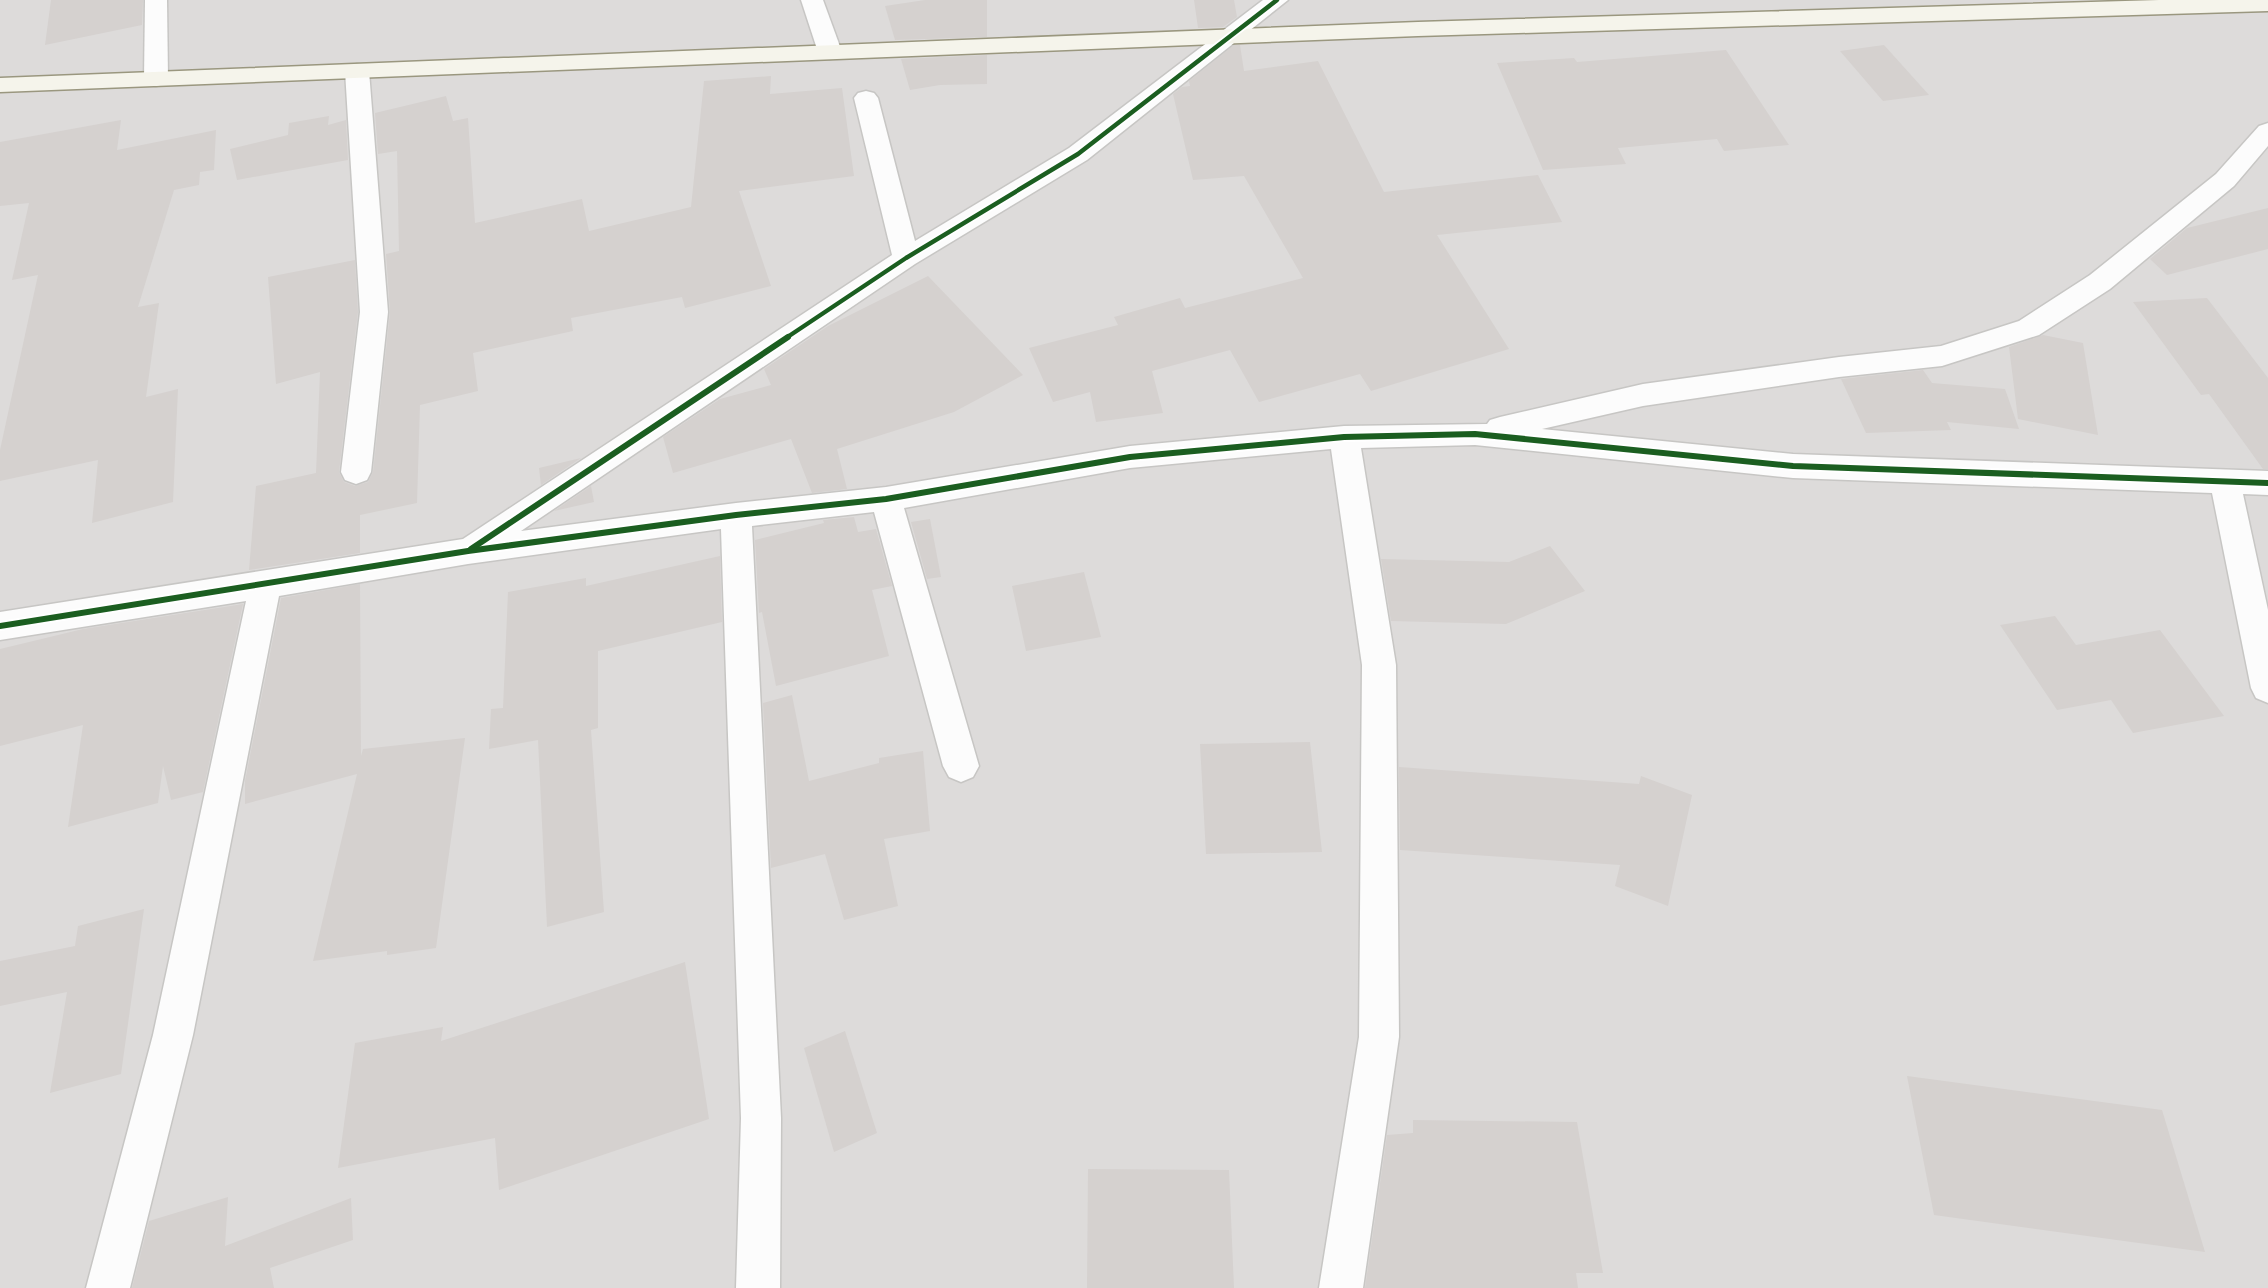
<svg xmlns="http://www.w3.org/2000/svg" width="2268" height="1288" viewBox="0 0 2268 1288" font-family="Quicksand,sans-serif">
	<rect width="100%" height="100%" fill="#eeebe8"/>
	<rect fill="#dddbda" x="0" y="0" width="2268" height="1288"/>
	<g fill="#d5d1cf">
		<path d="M 51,0 L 143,0 L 142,25 L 45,45 Z"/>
		<path d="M 925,0 L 987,0 L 987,37 L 895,40 L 885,6 Z"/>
		<path d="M 1194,0 L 1234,0 L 1237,17 L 1223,27 L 1198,28 Z"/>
		<path d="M 1234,45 L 1240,45 L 1244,71 L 1318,61 L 1384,192 L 1538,175 L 1562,222 L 1437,235 L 1509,349 L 1371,391 L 1360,374 L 1259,402 L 1230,350 L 1152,371 L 1163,413 L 1096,422 L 1090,392 L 1053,402 L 1029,348 L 1118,325 L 1114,317 L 1180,298 L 1185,308 L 1303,278 L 1244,176 L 1193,180 L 1173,94 L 1182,87 L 1190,86 L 1189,81 Z"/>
		<path d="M 1884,45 L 1929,95 L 1883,101 L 1840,51 Z"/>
		<path d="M 1726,50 L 1789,145 L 1724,151 L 1717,139 L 1618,148 L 1626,164 L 1543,170 L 1497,63 L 1574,58 L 1577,62 Z"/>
		<path d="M 987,55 L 987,84 L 940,85 L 910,90 L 901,59 Z"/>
		<path d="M 771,76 L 770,94 L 842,88 L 854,176 L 739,191 L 771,286 L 685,308 L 682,297 L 571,318 L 573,331 L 473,353 L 478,391 L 420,405 L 417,503 L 360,515 L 360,553 L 249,570 L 256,486 L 316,473 L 320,372 L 276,384 L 268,277 L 355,260 L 358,312 L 339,472 L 344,482 L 355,486 L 368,482 L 373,472 L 390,312 L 386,254 L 399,251 L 397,151 L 378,154 L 375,113 L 446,96 L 453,121 L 468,118 L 475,223 L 582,199 L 589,231 L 691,207 L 704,81 Z"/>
		<path d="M 329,116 L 328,125 L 346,120 L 348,160 L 237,180 L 230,149 L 288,135 L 289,123 Z"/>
		<path d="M 121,120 L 117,150 L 216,130 L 214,170 L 200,172 L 199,185 L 174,190 L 138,307 L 159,303 L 146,397 L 178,389 L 173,502 L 92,523 L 98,460 L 0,481 L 0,450 L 38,275 L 12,280 L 29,203 L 0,206 L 0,142 Z"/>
		<path d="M 2268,208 L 2268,249 L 2167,275 L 2150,259 L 2187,228 Z"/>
		<path d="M 928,276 L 1023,375 L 954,412 L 837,449 L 847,489 L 812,493 L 791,439 L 673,473 L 663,437 L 720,399 L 771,385 L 764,369 L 828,326 Z"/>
		<path d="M 2207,298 L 2268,378 L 2268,469 L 2263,469 L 2209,394 L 2201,395 L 2133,302 Z"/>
		<path d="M 2043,335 L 2083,343 L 2098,435 L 2018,419 L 2009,347 Z"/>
		<path d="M 1923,370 L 1932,383 L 2005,389 L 2019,429 L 1947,422 L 1951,430 L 1866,433 L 1841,379 Z"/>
		<path d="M 581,458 L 541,485 L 539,468 Z"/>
		<path d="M 591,486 L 594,502 L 554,511 Z"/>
		<path d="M 854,517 L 858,532 L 876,529 L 892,586 L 872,590 L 889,656 L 776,686 L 762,612 L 759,613 L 755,540 L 824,523 L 823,520 Z"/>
		<path d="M 930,519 L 941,577 L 927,579 L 911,522 Z"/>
		<path d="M 1550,546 L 1585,591 L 1506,624 L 1391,621 L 1381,559 L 1509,562 Z"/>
		<path d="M 720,556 L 722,622 L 598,651 L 598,728 L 591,730 L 604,912 L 547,927 L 538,740 L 489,749 L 491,709 L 503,708 L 508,592 L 586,578 L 586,586 Z"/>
		<path d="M 1084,572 L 1101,637 L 1026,651 L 1012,586 Z"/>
		<path d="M 360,584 L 361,756 L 363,749 L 465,738 L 436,948 L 387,955 L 387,951 L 313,961 L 357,774 L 245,804 L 245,781 L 281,598 Z"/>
		<path d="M 243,604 L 203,792 L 171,800 L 163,766 L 158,803 L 68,827 L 83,725 L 0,746 L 0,649 L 83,629 Z"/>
		<path d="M 2055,616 L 2076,645 L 2160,630 L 2224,716 L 2133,733 L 2111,700 L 2057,710 L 2000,625 Z"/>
		<path d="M 792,695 L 809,781 L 879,763 L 879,758 L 923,751 L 930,831 L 884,839 L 898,906 L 844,920 L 825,854 L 771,868 L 763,703 Z"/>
		<path d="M 1310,742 L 1322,852 L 1206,854 L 1200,744 Z"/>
		<path d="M 1399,767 L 1639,784 L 1641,776 L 1692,795 L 1668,906 L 1615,886 L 1620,865 L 1400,850 Z"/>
		<path d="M 144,909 L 121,1074 L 50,1093 L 67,992 L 0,1006 L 0,961 L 75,946 L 78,926 Z"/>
		<path d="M 685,962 L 709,1119 L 499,1190 L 495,1138 L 338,1168 L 355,1043 L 443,1027 L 441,1041 Z"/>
		<path d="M 845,1031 L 877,1133 L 834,1152 L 804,1048 Z"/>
		<path d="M 1907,1076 L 2162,1110 L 2205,1252 L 1934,1215 Z"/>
		<path d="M 1413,1120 L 1577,1122 L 1603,1273 L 1576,1273 L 1578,1288 L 1365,1288 L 1387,1135 L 1413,1133 Z"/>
		<path d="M 1088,1169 L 1229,1170 L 1234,1288 L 1087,1288 Z"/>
		<path d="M 228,1197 L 225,1246 L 351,1198 L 353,1240 L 270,1268 L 274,1288 L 132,1288 L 149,1221 Z"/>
	</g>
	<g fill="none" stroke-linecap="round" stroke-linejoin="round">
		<g stroke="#c7c6c4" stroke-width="3">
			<g id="minor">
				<path d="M 145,0 L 167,0 L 168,79 L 164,84 L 156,86 L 148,84 L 144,79 Z"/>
				<path d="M 801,0 L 823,0 L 842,52 L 838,57 L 830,59 L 822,57 L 818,52 Z"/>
				<path d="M 1263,0 L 1288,0 L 1087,160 L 915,264 L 521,531 L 736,503 L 886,487 L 1130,446 L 1344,426 L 1487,424 L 1490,420 L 1500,417 L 1643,384 L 1839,357 L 1941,346 L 2019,321 L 2090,275 L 2216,174 L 2259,126 L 2268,123 L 2268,146 L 2234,186 L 2110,289 L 2039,335 L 1942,366 L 1839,377 L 1643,406 L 1542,429 L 1793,454 L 2268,471 L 2268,495 L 2243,494 L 2268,610 L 2268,703 L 2256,698 L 2251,688 L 2212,493 L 1793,478 L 1475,445 L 1361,448 L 1396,665 L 1399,1037 L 1363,1288 L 1319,1288 L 1359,1037 L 1362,665 L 1331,449 L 1130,468 L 904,508 L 979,766 L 973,777 L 961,782 L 949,777 L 943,766 L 874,512 L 752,526 L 781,1118 L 780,1288 L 736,1288 L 741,1118 L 721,529 L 468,564 L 279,596 L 193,1035 L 130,1288 L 86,1288 L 153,1035 L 246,601 L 0,640 L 0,612 L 463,539 L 892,255 L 854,98 L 858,93 L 866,91 L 874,93 L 878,98 L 915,241 L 1069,148 Z"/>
				<path d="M 357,64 L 365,66 L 369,71 L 388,312 L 371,472 L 367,480 L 356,484 L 345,480 L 341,472 L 360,312 L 345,71 L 349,66 Z"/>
			</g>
		</g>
		<g stroke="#9a977f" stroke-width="3">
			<path id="secondary" d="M 2159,0 L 2268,0 L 2268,11 L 1418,36 L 0,92 L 0,78 L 1418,22 Z"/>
		</g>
		<use href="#minor" fill="#fcfcfc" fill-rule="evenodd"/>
		<use href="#secondary" fill="#f5f4eb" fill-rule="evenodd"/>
		<g stroke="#fff" stroke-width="8">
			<path id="cycleway-far1" d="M 786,338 L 906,258 L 1078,154 L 1277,0"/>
		</g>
		<g stroke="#fff" stroke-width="10">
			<g id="cycleway">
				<path d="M 471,549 L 788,337"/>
				<path d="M 0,626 L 468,551 L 736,515 L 886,499 L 1130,457 L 1344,437 L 1475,434 L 1793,466 L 2268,483"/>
			</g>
		</g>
		<use href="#cycleway-far1" stroke="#1b5e20" stroke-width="4.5"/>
		<use href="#cycleway" stroke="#1b5e20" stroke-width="6"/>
	</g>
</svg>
